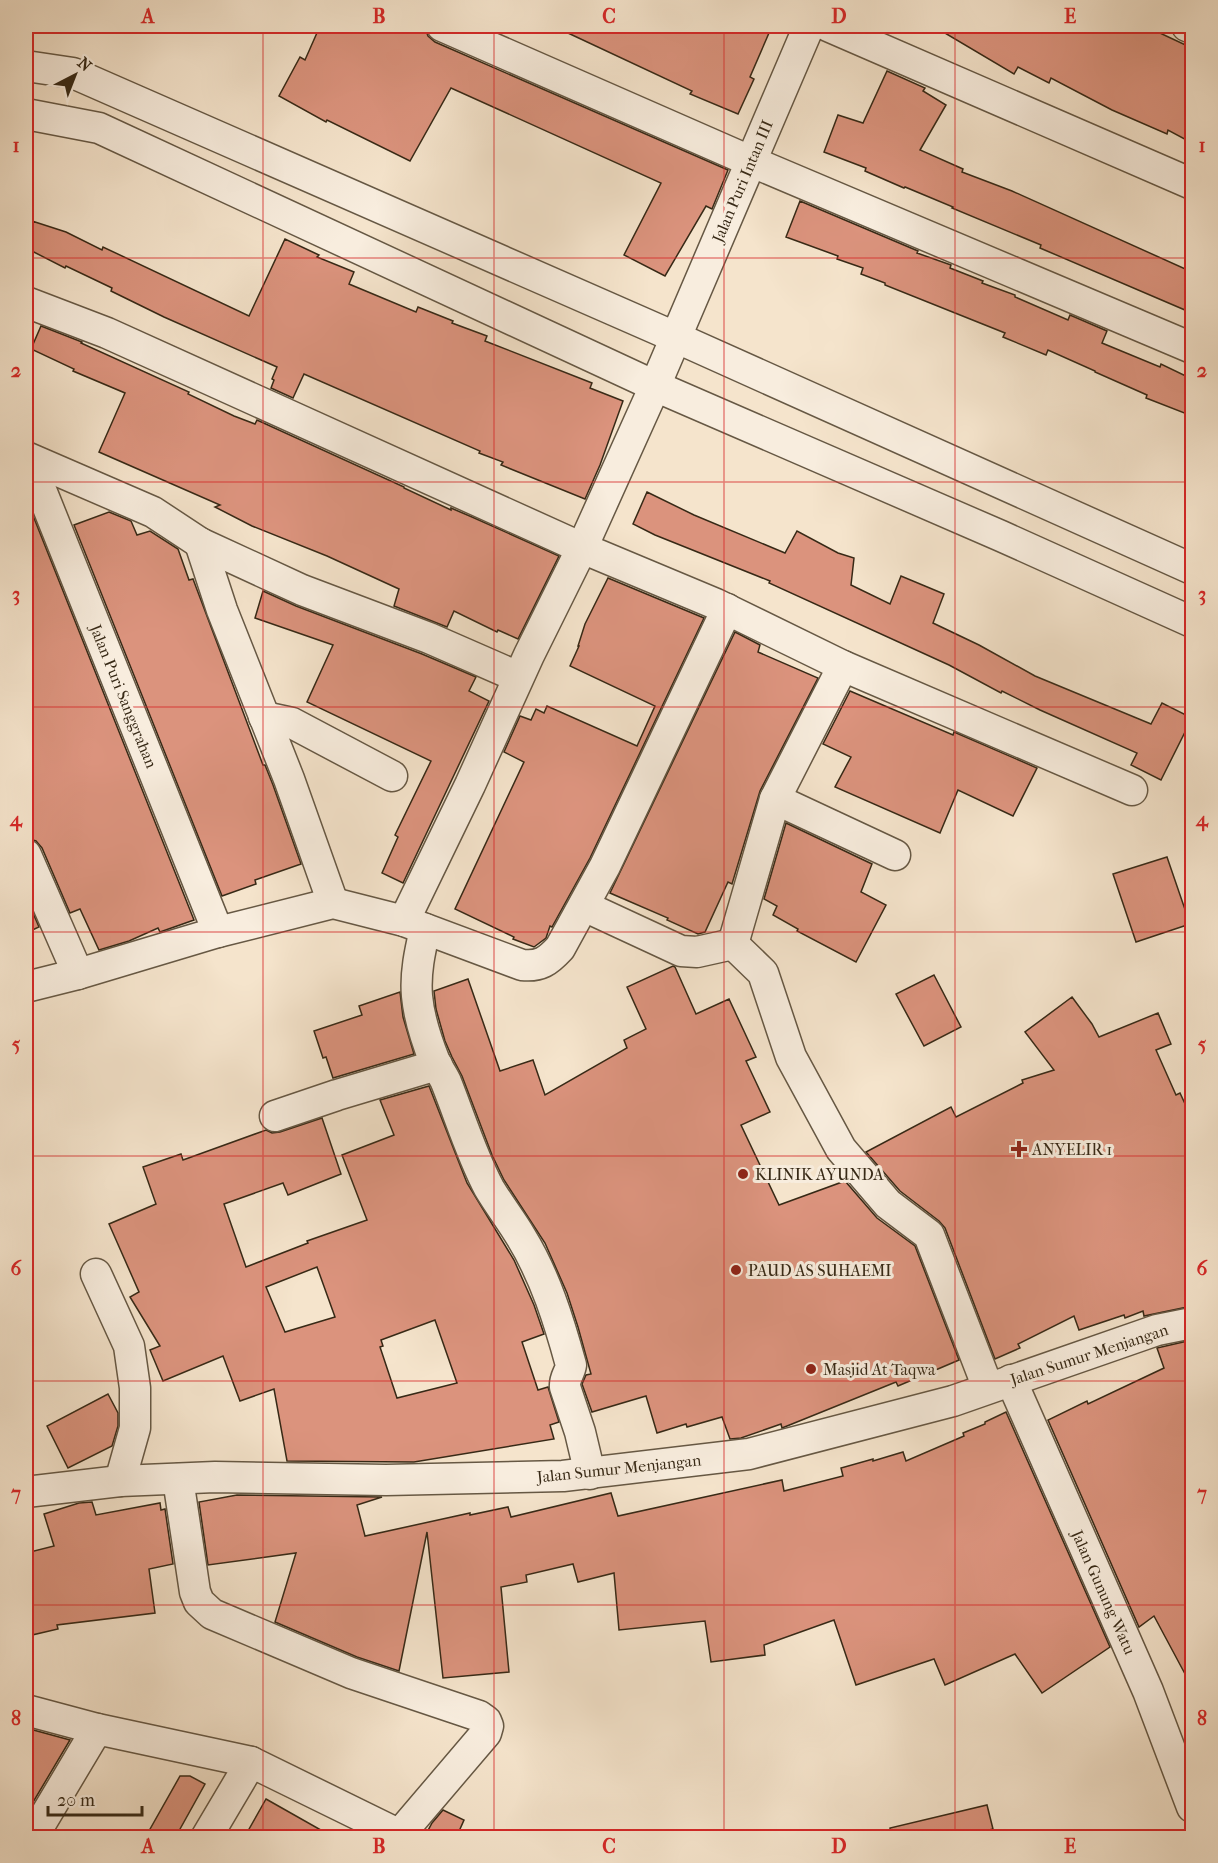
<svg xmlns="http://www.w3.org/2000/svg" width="1218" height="1863" viewBox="0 0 1218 1863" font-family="'IM FELL French Canon',serif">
	<rect width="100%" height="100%" fill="#f5e4cc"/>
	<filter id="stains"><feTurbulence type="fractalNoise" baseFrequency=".00333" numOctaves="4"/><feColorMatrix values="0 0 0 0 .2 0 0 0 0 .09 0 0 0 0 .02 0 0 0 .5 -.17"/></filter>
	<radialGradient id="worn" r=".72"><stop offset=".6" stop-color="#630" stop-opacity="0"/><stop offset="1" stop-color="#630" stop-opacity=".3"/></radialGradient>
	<g fill="#db937d" stroke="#372916" stroke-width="1.5" fill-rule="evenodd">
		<path d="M 320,26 L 420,26 L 425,28 L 428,36 L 435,42 L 728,170 L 712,209 L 706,206 L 665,276 L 624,255 L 661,183 L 451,88 L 410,161 L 327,120 L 326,122 L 279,96 L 300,57 L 305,60 Z"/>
		<path d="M 553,26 L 772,26 L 750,77 L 754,79 L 738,114 L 690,94 L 692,91 Z"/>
		<path d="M 933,26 L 1145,26 L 1192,48 L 1192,143 L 1168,130 L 1167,134 L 1112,110 L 1051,78 L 1049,83 L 1018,67 L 1014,74 Z"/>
		<path d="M 887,71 L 925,88 L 923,91 L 946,105 L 920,150 L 963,169 L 962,172 L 1012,191 L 1192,272 L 1192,313 L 1040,248 L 1041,245 L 952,208 L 953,207 L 905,187 L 904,188 L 865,171 L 866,168 L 824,152 L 838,115 L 863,123 Z"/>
		<path d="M 800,201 L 918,251 L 917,253 L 951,265 L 950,268 L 983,281 L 982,283 L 1015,295 L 1015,297 L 1068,320 L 1070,315 L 1107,331 L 1102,343 L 1160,367 L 1161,364 L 1192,379 L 1192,416 L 1146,398 L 1147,395 L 1095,372 L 1095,371 L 1048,350 L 1046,355 L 1003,337 L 1005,333 L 885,285 L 885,283 L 861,274 L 863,268 L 837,259 L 838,256 L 786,237 Z"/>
		<path d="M 32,221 L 66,232 L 102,250 L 103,247 L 249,316 L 285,239 L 319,255 L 317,257 L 354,272 L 349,284 L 416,312 L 418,307 L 453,321 L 452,323 L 487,336 L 485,341 L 592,383 L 590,388 L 623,401 L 600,465 L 585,499 L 501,465 L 503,462 L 479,453 L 480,451 L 304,374 L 293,398 L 271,388 L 274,380 L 272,379 L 277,367 L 164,317 L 111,291 L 112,288 L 66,266 L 65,268 L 26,248 Z"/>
		<path d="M 41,326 L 82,342 L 81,343 L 189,392 L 188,394 L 234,416 L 255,424 L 257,420 L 404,487 L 404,488 L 451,510 L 451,508 L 472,517 L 559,556 L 518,639 L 498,630 L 497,632 L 454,611 L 447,627 L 394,606 L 399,589 L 327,556 L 252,526 L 215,507 L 220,505 L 99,452 L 125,393 L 73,371 L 74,369 L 31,349 Z"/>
		<path d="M 647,492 L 694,515 L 785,553 L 797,531 L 838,553 L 854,558 L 851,585 L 890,604 L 901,576 L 944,594 L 933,623 L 979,645 L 1035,676 L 1151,724 L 1162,703 L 1192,718 L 1161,780 L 1131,765 L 1137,753 L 1040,710 L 1002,691 L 1001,693 L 949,665 L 769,583 L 770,581 L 655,535 L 633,524 Z"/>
		<path d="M 26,498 L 194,920 L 160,932 L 158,928 L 129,941 L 99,950 L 80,909 L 70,913 L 42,848 L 36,841 L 26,838 Z"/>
		<path d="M 109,512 L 131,521 L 137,535 L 150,531 L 178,549 L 189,580 L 193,579 L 196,587 L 263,765 L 265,765 L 273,785 L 301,864 L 255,880 L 256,884 L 222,896 L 74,525 Z"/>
		<path d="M 608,578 L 704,618 L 590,858 L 552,927 L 550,926 L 546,938 L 534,947 L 513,939 L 514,937 L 455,909 L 524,762 L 504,752 L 520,716 L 531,720 L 536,709 L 544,713 L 547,706 L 637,746 L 655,706 L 570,666 L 579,646 L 578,646 L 585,624 Z"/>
		<path d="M 263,591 L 296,606 L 422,654 L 476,677 L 469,691 L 489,701 L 403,883 L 382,873 L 398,837 L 395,835 L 431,761 L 307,702 L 333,645 L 255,618 Z"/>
		<path d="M 735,632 L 760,645 L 758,652 L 818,678 L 760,791 L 732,884 L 728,882 L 705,932 L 698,934 L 667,920 L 668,918 L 610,893 Z"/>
		<path d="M 850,691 L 953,735 L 954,732 L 1037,768 L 1013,816 L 958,790 L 940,833 L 835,787 L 851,757 L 823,744 Z"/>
		<path d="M 786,823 L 872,864 L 861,892 L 886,905 L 856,962 L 797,931 L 798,929 L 773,915 L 777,906 L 764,899 Z"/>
		<path d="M 1167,857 L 1190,924 L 1136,942 L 1113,874 Z"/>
		<path d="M 26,897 L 39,927 L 26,933 Z"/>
		<path d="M 673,966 L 675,967 L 696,1014 L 729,999 L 756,1057 L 746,1061 L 770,1112 L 741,1125 L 779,1205 L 845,1181 L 877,1218 L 915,1246 L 959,1360 L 898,1386 L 896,1382 L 787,1426 L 782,1428 L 781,1424 L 741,1438 L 730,1439 L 722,1417 L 687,1427 L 686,1424 L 657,1433 L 646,1396 L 592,1412 L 582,1384 L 586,1375 L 591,1374 L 578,1327 L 567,1293 L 545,1243 L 504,1180 L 492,1155 L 462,1076 L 452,1057 L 445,1041 L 436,1009 L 434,991 L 468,979 L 500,1071 L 533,1060 L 545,1095 L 627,1048 L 624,1040 L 646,1029 L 627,987 Z"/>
		<path d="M 934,975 L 961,1027 L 924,1046 L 896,994 Z"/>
		<path d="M 400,992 L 403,1017 L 414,1054 L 333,1078 L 326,1057 L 323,1058 L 314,1031 L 362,1015 L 359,1006 Z"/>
		<path d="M 1072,997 L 1092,1024 L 1099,1037 L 1158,1013 L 1171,1044 L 1156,1050 L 1176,1095 L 1180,1093 L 1192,1119 L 1192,1306 L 1144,1316 L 1143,1311 L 1125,1318 L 1124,1315 L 1079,1330 L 1074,1316 L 1018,1344 L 1020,1348 L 995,1359 L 945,1228 L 939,1221 L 900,1191 L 866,1152 L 951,1107 L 956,1117 L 1023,1083 L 1022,1080 L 1054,1070 L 1025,1032 Z"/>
		<path d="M 429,1086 L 467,1183 L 514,1260 L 534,1305 L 544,1334 L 522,1342 L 538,1390 L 548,1387 L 559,1422 L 550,1425 L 554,1439 L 414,1462 L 287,1461 L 274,1389 L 240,1401 L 223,1356 L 163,1381 L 150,1350 L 160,1346 L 130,1297 L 139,1292 L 109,1224 L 156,1204 L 143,1167 L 181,1154 L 183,1160 L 266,1130 L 272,1133 L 280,1132 L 322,1118 L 341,1174 L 288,1195 L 283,1183 L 224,1204 L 246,1267 L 308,1243 L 307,1241 L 367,1220 L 342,1155 L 394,1135 L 380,1100 ZM 317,1267 L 335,1317 L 285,1332 L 266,1287 ZM 435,1320 L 457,1383 L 397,1398 L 380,1347 L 383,1346 L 381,1340 Z"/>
		<path d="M 1192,1340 L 1192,1687 L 1154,1616 L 1139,1627 L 1048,1420 L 1087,1401 L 1088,1404 L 1164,1368 L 1157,1348 Z"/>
		<path d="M 108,1394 L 118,1413 L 118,1426 L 112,1446 L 68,1468 L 47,1426 Z"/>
		<path d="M 1006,1412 L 1110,1647 L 1042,1693 L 1015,1654 L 945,1685 L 934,1659 L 856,1685 L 834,1620 L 764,1645 L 765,1655 L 711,1662 L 705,1621 L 619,1630 L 614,1573 L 578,1582 L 573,1564 L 526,1575 L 527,1582 L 501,1587 L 509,1672 L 443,1678 L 427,1532 L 399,1671 L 357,1657 L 275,1622 L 296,1553 L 208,1565 L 199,1502 L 237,1495 L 382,1497 L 357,1505 L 365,1536 L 470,1513 L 470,1515 L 508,1507 L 511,1517 L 611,1493 L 618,1516 L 782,1480 L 784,1491 L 843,1476 L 841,1468 L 873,1459 L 873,1461 L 903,1452 L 906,1461 L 964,1436 L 963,1433 L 985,1424 L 985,1422 Z"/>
		<path d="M 92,1502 L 96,1515 L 160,1503 L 161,1510 L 165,1509 L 173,1564 L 149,1569 L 155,1613 L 57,1625 L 58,1629 L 32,1635 L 26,1607 L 26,1553 L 54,1546 L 44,1514 L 79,1503 Z"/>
		<path d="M 26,1728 L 70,1740 L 26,1814 Z"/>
		<path d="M 180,1776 L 190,1776 L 205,1784 L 175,1838 L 145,1838 Z"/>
		<path d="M 266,1799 L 335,1838 L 244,1838 Z"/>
		<path d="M 987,1805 L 993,1829 L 958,1838 L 891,1838 L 890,1828 Z"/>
		<path d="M 443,1810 L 464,1820 L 456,1838 L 424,1838 L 432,1823 Z"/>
	</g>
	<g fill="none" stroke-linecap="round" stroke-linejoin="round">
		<g stroke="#665844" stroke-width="33">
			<g id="street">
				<path d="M 442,26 L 750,161 L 1192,348"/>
				<path d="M 828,26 L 1192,184"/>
				<path d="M 1187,26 L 1192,28"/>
				<path d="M 26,66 L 73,73 L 675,337 L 1192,569"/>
				<path d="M 26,114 L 99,128 L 655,386 L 1001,536 L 1192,622"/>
				<path d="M 26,302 L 107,333 L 582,548 L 716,604 L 843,666 L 1132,790"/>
				<path d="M 26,457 L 153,512 L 200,543 L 302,590 L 429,638 L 518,677"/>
				<path d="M 29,460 L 218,932"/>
				<path d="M 200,543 L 222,610 L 289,779 L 333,903"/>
				<path d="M 264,717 L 292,723 L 392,776"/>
				<path d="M 775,799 L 895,855"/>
				<path d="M 26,855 L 78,974"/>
				<path d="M 584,906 L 681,951 L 697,952 L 733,944"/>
				<path d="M 404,921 L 470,785 L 529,655 L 582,548 L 655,386 L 809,26"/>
				<path d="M 425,929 C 420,951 415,973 417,996 C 419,1018 427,1042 435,1062 C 438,1069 443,1075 446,1082 C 460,1117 471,1154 489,1188 C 499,1205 511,1220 521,1237 C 545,1276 559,1321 571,1365 C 570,1373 564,1378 565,1387 L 580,1432 L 590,1474"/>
				<path d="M 733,944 L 763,973 L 791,1057 L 841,1149 L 888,1204 L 929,1235 L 988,1388"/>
				<path d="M 733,944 L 775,799 L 843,666"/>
				<path d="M 26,987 L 78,974 L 218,932 L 333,903 L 404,921 L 522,965 C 540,967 548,961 560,948 L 605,866 L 727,609"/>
				<path d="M 275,1116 L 337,1095 L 437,1065"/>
				<path d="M 96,1274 L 129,1346 L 135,1388 L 135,1428 L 120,1481"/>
				<path d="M 1011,1380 L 1148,1691 L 1192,1807"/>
				<path d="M 178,1479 L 195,1592 L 199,1602 L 212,1614 L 351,1673 L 479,1716 L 486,1721 L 488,1726 L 486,1733 L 400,1834"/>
				<path d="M 26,1492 L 120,1481 L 215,1477 L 386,1480 L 563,1476 L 749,1454 L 953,1401 L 1157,1330 L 1192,1323"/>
				<path d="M 26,1710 L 97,1729"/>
				<path d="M 32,1838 L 97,1729 L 251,1762 L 406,1838"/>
				<path d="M 206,1838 L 251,1762"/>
			</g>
		</g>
		<use href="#street" stroke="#f8edde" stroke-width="30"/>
	</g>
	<path fill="none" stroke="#d62828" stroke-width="1.5" stroke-opacity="0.55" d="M 263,26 L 263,1838M 494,26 L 494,1838M 724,26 L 724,1838M 955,26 L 955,1838M 26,258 L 1192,258M 26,482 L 1192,482M 26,707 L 1192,707M 26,932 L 1192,932M 26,1156 L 1192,1156M 26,1381 L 1192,1381M 26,1605 L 1192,1605"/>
	<g fill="#8f2418" stroke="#f8edde" stroke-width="2">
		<path d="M1016 1140h6v6h6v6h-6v6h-6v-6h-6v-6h6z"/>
		<circle cx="743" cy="1174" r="6"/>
		<circle cx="736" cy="1270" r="6"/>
		<circle cx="811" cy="1369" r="6"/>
	</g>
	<g text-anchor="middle" stroke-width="6" stroke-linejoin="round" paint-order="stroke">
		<g font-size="16" fill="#372916" stroke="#f8edde">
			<text transform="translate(742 181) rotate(-67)" y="6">Jalan Puri Intan III</text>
			<text transform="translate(124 696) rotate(68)" y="6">Jalan Puri Sanggrahan</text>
			<text transform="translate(1089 1354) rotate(-18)" y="6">Jalan Sumur Menjangan</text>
			<text transform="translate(619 1468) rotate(-6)" y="6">Jalan Sumur Menjangan</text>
			<text transform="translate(1104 1592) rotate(66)" y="6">Jalan Gunung Watu</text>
		</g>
		<g font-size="16" fill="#372916" stroke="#f8edde" text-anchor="start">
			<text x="1032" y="1155">ANYELIR 1</text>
			<text x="755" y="1180">KLINIK AYUNDA</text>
			<text x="748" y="1276">PAUD AS SUHAEMI</text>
			<text x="823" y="1375">Masjid At Taqwa</text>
		</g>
	</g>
	<rect width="1218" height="1863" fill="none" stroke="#f5e4cc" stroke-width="66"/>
	<g transform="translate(75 75) rotate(42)" stroke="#f8edde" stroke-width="4.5" paint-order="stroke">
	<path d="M0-4.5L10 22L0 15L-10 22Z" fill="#372916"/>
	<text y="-9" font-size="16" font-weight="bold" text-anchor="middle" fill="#372916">N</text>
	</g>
	<path d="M48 1806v9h94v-9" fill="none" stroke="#372916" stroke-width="3"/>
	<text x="57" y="1806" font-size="18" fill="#372916" stroke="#f8edde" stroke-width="4.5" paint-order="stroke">20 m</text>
	<rect x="33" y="33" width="1152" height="1797" fill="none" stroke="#d62828" stroke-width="2"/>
	<g font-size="20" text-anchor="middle" font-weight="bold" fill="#d62828">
		<text x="148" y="23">A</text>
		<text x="379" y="23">B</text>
		<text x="609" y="23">C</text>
		<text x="839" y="23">D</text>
		<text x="1070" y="23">E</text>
		<text x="16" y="152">1</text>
		<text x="1202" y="152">1</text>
		<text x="16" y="377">2</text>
		<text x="1202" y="377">2</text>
		<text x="16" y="601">3</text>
		<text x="1202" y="601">3</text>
		<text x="16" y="826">4</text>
		<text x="1202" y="826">4</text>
		<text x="16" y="1051">5</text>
		<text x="1202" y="1051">5</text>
		<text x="16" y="1275">6</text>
		<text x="1202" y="1275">6</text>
		<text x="16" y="1500">7</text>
		<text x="1202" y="1500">7</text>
		<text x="16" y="1725">8</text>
		<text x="1202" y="1725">8</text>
		<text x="148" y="1853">A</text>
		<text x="379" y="1853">B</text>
		<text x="609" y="1853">C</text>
		<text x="839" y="1853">D</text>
		<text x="1070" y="1853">E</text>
	</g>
	<rect width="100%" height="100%" filter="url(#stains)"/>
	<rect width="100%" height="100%" fill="url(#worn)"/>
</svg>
